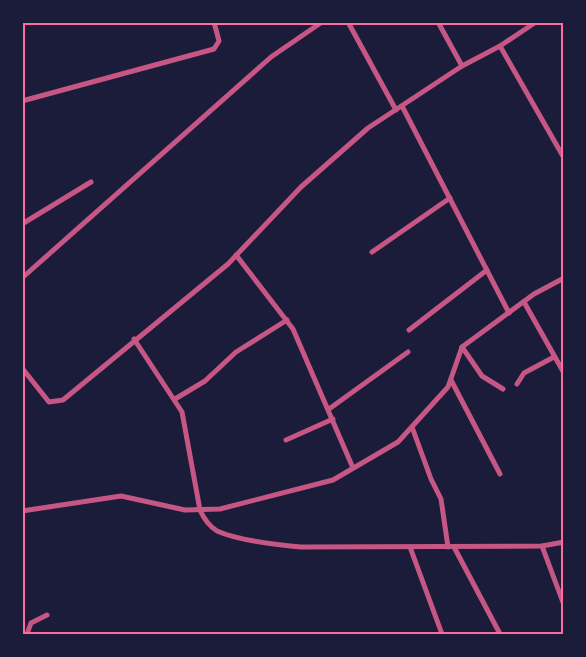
<svg xmlns="http://www.w3.org/2000/svg" width="586" height="657" viewBox="0 0 586 657" font-family="Commissioner,sans-serif">
	<rect width="100%" height="100%" fill="#1b1b3a"/>
	<g fill="none" stroke-linecap="round" stroke-linejoin="round">
		<g stroke="#c65784" stroke-width="5">
			<path d="M 348,22 L 396,110"/>
			<path d="M 438,22 L 462,66 L 500,46 L 564,158"/>
			<path d="M 22,23 L 23,22"/>
			<path d="M 500,46 L 536,22"/>
			<path d="M 22,101 L 214,49 L 219,41 L 214,22"/>
			<path d="M 402,106 L 509,313"/>
			<path d="M 22,224 L 91,182"/>
			<path d="M 372,252 L 450,198"/>
			<path d="M 236,255 L 293,329 L 353,468"/>
			<path d="M 22,278 L 271,57 L 322,22"/>
			<path d="M 524,302 L 564,373"/>
			<path d="M 409,330 L 487,270"/>
			<path d="M 134,339 L 182,412 L 200,510 C 204,519 209,526 217,531 C 237,540 279,545 301,547 L 542,546 L 564,542"/>
			<path d="M 462,347 L 482,376 L 503,389"/>
			<path d="M 22,368 L 49,402 L 63,400 L 228,264 L 301,187 L 368,128 L 462,66"/>
			<path d="M 451,380 L 500,474"/>
			<path d="M 517,384 L 524,373 L 554,357"/>
			<path d="M 175,399 L 205,381 L 236,352 L 287,320"/>
			<path d="M 329,409 L 408,352"/>
			<path d="M 412,427 L 431,479 L 441,499 L 448,547"/>
			<path d="M 286,440 L 333,419"/>
			<path d="M 22,511 L 121,496 L 185,510 L 220,509 L 333,480 L 398,442 L 448,387 L 462,347 L 534,294 L 564,278"/>
			<path d="M 542,546 L 564,605"/>
			<path d="M 410,547 L 442,634"/>
			<path d="M 454,547 L 500,634"/>
			<path d="M 27,634 L 31,623 L 47,615"/>
		</g>
	</g>
	<rect width="586" height="657" fill="none" stroke="#1b1b3a" stroke-width="48"/>
	<rect x="24" y="24" width="538" height="609" fill="none" stroke="#ff6b9d" stroke-width="2"/>
</svg>
